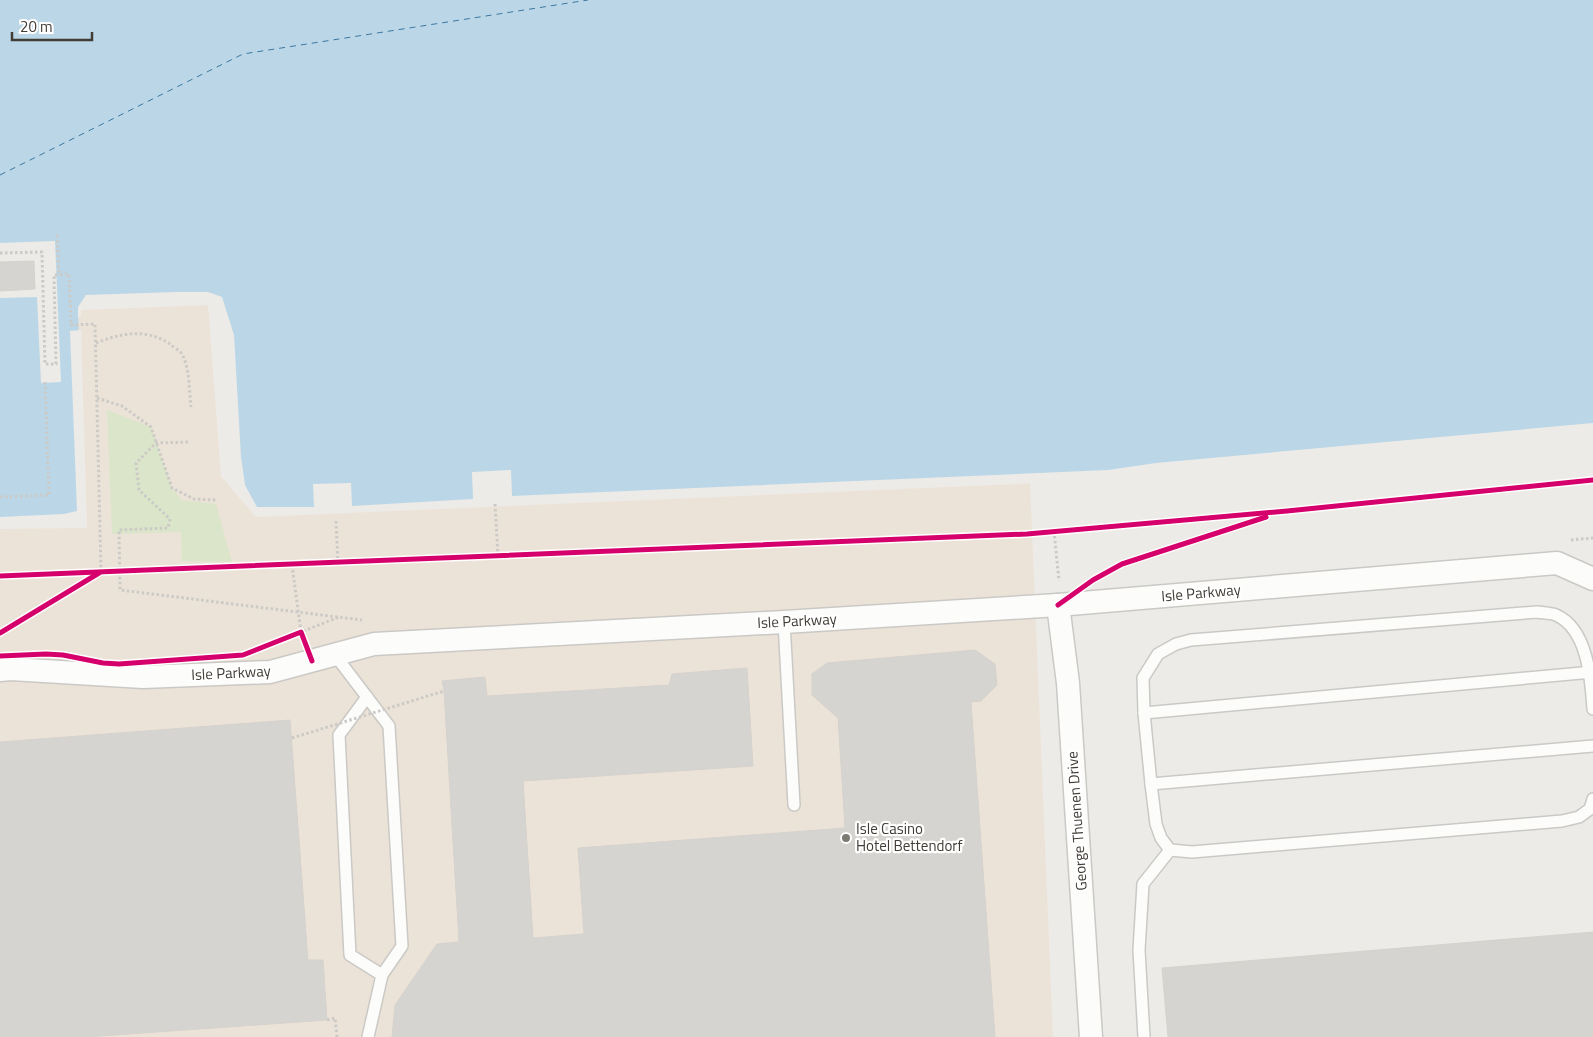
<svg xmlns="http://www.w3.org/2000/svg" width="1593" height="1037" viewBox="0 0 1593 1037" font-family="'Titillium Web',sans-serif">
	<rect width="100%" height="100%" fill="#edebe7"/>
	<path fill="#ece3d8" d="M 210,303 L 1030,482 L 1053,1037 L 0,1037 L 0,527 L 81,400 L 78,307 Z"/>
	<path fill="#dbe5c9" d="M 107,410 L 151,427 L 172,488 L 182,500 L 216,504 L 232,562 L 182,561 L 181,532 L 112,534 Z"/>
	<path fill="#bbd7e7" d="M 0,0 L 1593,0 L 1593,430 L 1168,471 L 256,515 L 223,475 L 210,303 L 78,308 L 85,526 L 0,527 Z"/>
	<g fill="#edebe7">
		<path d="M 55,241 L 61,382 L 41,383 L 37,297 L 0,298 L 0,243 Z"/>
		<path d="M 176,292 L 208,292 L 222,297 L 234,335 L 241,457 L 245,485 L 257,507 L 314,507 L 313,484 L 351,483 L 352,506 L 473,499 L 472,472 L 511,470 L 512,496 L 1108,470 L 1156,463 L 1593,423 L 1593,433 L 1108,480 L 256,517 L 221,476 L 208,305 L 81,310 L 81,317 L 78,317 L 78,307 L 86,295 Z"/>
		<path d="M 81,330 L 87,527 L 85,528 L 0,529 L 0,517 L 64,514 L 77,511 L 70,331 Z"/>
	</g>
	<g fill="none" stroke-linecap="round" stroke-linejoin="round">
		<path stroke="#3b77a0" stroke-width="1" stroke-dasharray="6 5" stroke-linecap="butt" d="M 0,175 L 243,54 L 588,0"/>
	</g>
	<g fill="#d6d4d0" stroke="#d5d2cd">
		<path d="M 34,261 L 35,289 L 0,291 L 0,262 Z"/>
		<path d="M 975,650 L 995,664 L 997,685 L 981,701 L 971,702 L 995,1037 L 392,1037 L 395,1005 L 437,944 L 459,942 L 444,691 L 442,681 L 485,677 L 487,696 L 669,685 L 672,674 L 747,668 L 753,766 L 523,781 L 533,938 L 584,934 L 578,848 L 845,828 L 838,718 L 812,695 L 812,674 L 827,663 Z"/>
		<path d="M 290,720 L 308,960 L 323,960 L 327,1020 L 86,1037 L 0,1037 L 0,742 Z"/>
		<path d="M 1593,932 L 1593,1037 L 1168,1037 L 1162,968 Z"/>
	</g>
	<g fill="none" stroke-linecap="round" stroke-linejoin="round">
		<g stroke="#cbc9c5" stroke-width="14">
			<g id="service">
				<path d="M 784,622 L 794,805"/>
				<path d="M 335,655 L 389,726 L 402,946 L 382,975 L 368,1037"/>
				<path d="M 367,697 L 339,735 L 350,955 L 382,975"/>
				<path d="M 1593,709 C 1591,680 1588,629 1556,615 C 1551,613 1543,613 1537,612 L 1191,640 L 1176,644 L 1158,654 L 1143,678 L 1144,713 L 1151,784 L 1156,824 L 1161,838 L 1170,850 L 1192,852 L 1562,821 L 1579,817 L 1590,809 L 1593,799"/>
				<path d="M 1144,713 L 1593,672"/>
				<path d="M 1151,784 L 1593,746"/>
				<path d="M 1144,1037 L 1139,950 L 1143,884 L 1170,850"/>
			</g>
		</g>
		<g stroke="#cbc9c5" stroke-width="25">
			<g id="minor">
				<path d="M 1058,605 L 1068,683 L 1091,1037"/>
				<path d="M 0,670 L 11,669 L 143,677 L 270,672 L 374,644 L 784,622 L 1058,605 L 1557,563 L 1593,579"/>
			</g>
		</g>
		<g stroke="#cbcac6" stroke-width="3" stroke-dasharray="2.5 2.5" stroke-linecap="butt">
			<path d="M 57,235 L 59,275"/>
			<path d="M 0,253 L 42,252 L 45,364 L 56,364 L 54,275 L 69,274 L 71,325 L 95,324 L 101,572"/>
			<path d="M 96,343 C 121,333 146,328 170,344 C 173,347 179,350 182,354 C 190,369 189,391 191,407"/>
			<path d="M 97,398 L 122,406 L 151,427 L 172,488 L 194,499 L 216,500"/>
			<path d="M 188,442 L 156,443 L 136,463 L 139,490 L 170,519 L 168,528 L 119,530 L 120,590 L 362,620"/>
			<path d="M 0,497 L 49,495 L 45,382"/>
			<path d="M 495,504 L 498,556"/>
			<path d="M 336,521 L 338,563"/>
			<path d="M 1054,531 L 1059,581"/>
			<path d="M 1571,540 L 1593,538"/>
			<path d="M 292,565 L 301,632 L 339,617"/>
			<path d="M 327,1020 L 335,1018 L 337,1037"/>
		</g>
		<use href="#service" stroke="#fcfcfb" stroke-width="11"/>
		<use href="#minor" stroke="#fcfcfb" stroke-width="22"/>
		<path stroke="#cbcac6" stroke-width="3" stroke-dasharray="2.5 2.5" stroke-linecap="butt" d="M 292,738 L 444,691"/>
		<g stroke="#fff" stroke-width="8">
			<g id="cycleway">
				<path d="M 0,576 L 1027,534 L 1287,511 L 1593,480"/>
				<path d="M 1058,605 L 1093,580 L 1122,564 L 1266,517"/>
				<path d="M 0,633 L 99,573"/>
				<path d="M 0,656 L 46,654 L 63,655 L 103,663 L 119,664 L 243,655 L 301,632 L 312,661"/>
			</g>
		</g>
		<use href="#cycleway" stroke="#d6006c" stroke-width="5"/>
	</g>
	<circle fill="#7d7973" stroke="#fff" stroke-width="2" cx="846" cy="838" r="5"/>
	<g text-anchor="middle" stroke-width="4.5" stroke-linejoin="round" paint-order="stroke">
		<g font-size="15" fill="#413c35" stroke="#fff">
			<text transform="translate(1201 593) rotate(-5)" y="5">Isle Parkway</text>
			<text transform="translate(797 621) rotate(-3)" y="5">Isle Parkway</text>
			<text transform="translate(231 673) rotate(-3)" y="5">Isle Parkway</text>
			<text transform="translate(1077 821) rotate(-94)" y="5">George Thuenen Drive</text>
		</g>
		<g font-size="15" fill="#413c35" stroke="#fff" text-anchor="start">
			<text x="856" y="834">Isle Casino<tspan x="856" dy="17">Hotel Bettendorf</tspan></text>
		</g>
	</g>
	<path d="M12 32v8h80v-8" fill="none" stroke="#413c35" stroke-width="2.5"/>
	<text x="20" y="32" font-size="15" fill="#413c35" stroke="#ffffff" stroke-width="4" paint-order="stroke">20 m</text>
</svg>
